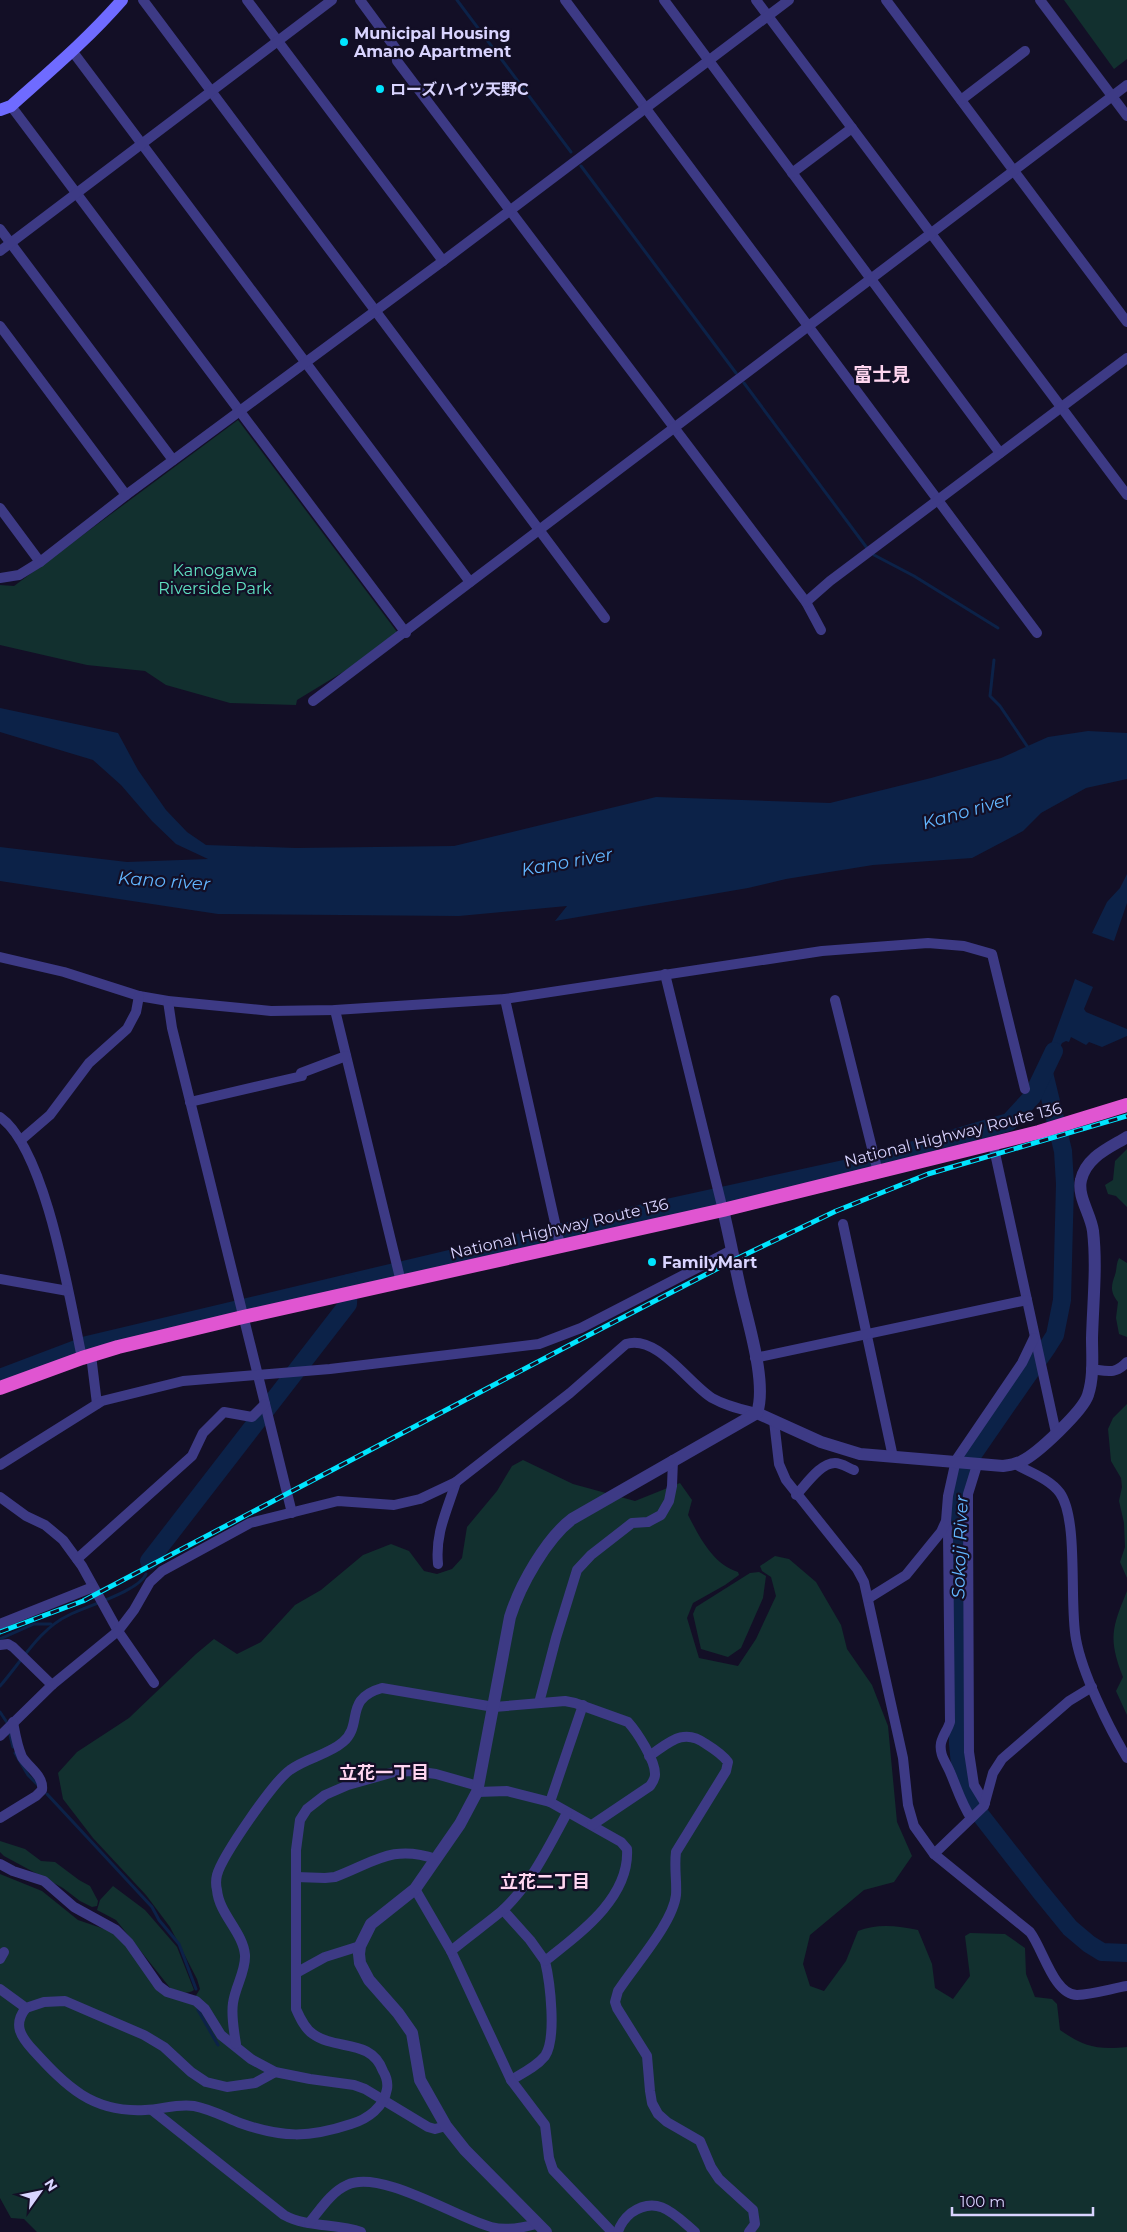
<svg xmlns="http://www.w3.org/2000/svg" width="1127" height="2232" viewBox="0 0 1127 2232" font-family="Montserrat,'Noto Sans JP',sans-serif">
	<rect width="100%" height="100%" fill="#130f26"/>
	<g fill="#12302f">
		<path d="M 1064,0 L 1127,0 L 1127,59 L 1114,69 Z"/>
		<path d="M 238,420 L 397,632 L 348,669 L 297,700 L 296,705 L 230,703 L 166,685 L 145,671 L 87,665 L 0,645 L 0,585 L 14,586 Z"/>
		<path d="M 1127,1149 L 1127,1207 L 1116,1196 L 1108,1194 L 1105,1185 L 1113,1180 L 1115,1161 Z"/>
		<path d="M 1119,1258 L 1127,1263 L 1127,1337 L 1119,1334 L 1116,1318 L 1118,1302 C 1110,1292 1111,1286 1115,1275 C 1117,1269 1116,1264 1119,1258 Z"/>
		<path d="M 1127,1404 L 1127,1578 L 1120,1562 L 1125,1547 L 1124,1523 L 1119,1501 L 1122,1487 L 1121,1478 L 1111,1461 L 1108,1429 L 1113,1418 Z"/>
		<path d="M 523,1460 L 573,1484 L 635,1501 L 680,1483 L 692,1500 L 688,1515 C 700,1538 713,1564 738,1572 L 739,1575 L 725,1585 L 693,1603 L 687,1618 L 699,1658 L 738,1666 L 756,1639 L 776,1596 L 771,1577 L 762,1571 L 760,1566 L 775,1556 L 789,1559 L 816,1582 L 841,1625 L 847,1649 L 872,1685 L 888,1726 L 897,1822 L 912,1856 L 894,1882 L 864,1890 L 810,1935 L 803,1964 L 810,1986 L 824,1991 L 846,1961 L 858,1931 C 877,1923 899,1926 918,1930 L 932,1964 L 935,1988 L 953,1999 L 970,1976 L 965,1936 L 970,1933 L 1005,1934 L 1025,1948 L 1026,1974 L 1035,1997 L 1052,1999 L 1057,2004 L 1060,2030 C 1084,2047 1098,2050 1127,2047 L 1127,2232 L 37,2232 L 24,2219 L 11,2218 L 0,2198 L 0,1874 L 42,1891 L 78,1920 L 113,1932 L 127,1944 L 148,1975 L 175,1998 L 195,1997 L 200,1989 L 197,1979 L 170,1927 L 146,1895 L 93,1838 L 63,1799 L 58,1773 L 77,1752 L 129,1718 L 196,1654 L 214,1639 L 237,1654 L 261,1642 L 295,1605 L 321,1590 L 363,1555 L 391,1544 L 409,1551 L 424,1571 L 437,1574 L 452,1569 L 462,1558 L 467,1527 L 497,1491 L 512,1466 Z"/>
		<path d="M 759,1572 L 766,1576 L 763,1598 L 741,1648 L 728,1657 L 701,1649 L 693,1614 L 696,1607 L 750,1573 Z"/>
		<path d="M 1127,1591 L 1127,1715 L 1116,1691 L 1123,1677 C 1108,1638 1112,1628 1127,1591 Z"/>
		<path d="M 0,1841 L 25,1849 L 41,1861 L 55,1862 L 79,1880 L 90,1886 L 98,1901 L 97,1906 L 92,1907 L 80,1901 L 63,1888 L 4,1856 L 0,1852 Z"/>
		<path d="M 113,1886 L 145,1910 L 177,1947 L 194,1990 C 187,1995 179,1992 171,1989 L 116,1920 L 97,1910 L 100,1900 Z"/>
	</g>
	<g fill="#0c2248">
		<path d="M 0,708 L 118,733 L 138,770 L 166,810 L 187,832 L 206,845 L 296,848 L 454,846 L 656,797 L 830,803 L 931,778 L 1001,758 L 1048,737 L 1088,731 L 1127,733 L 1127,779 L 1086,788 L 1041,813 L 1023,831 L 972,858 L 873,865 L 786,879 L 748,888 L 555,921 L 567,906 L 459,916 L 218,914 L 0,881 L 0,847 L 127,862 L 208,859 L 176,844 L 152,821 L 121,785 L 93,760 L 0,732 Z"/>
		<path d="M 1127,874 L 1127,903 L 1114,941 L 1092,933 L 1107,902 L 1120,888 Z"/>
		<path d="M 1075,979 L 1093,987 L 1084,1009 L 1086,1012 L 1127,1029 L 1127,1036 L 1102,1047 L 1089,1042 L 1086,1045 L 1071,1037 L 1069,1042 L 1066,1041 L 1062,1043 L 1047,1073 L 1042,1069 Z"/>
	</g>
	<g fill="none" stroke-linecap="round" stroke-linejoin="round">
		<g stroke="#0c2248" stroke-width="3">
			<path d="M 457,0 L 571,152"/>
			<path d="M 581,166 L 736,373"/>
			<path d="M 744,383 L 867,548"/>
			<path d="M 874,555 L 914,576 L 998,628"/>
			<path d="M 994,660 L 990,696 L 1000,706 L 1029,749"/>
			<path d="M 0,1639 L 34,1624 L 51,1624"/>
			<path d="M 0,1686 C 22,1661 39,1629 69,1615 C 87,1606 139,1591 146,1574"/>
			<path d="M 0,1712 L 8,1724"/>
			<path d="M 9,1731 L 13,1747"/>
			<path d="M 15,1753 L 28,1775 L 38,1785"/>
			<path d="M 47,1794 L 152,1907 L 159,1920 L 179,1944 L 196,1989"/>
			<path d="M 198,2010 L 218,2045"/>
		</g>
		<g stroke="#0c2248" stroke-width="18">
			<path d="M 1044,1073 L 1063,1151 L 1065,1184 L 1062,1300 L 1055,1335 L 1048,1346 L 969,1460 L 958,1498 L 958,1744 L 961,1775 L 972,1804 L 1039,1890 L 1070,1928 L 1089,1944 L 1102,1952 L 1127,1953"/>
			<path d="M 0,1378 L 87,1345 L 635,1215 L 867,1164 L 1009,1122 L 1032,1097 L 1054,1051"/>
			<path d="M 149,1561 L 348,1304 L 349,1283"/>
		</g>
		<g stroke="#3d3a85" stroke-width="10">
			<path d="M 143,0 L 605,618"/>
			<path d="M 247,0 L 443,261"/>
			<path d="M 360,0 L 396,49 L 397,61 L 806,602 L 821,630"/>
			<path d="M 565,0 L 1037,633"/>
			<path d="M 664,0 L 1000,453"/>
			<path d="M 756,0 L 1127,495"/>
			<path d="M 886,0 L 1127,322"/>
			<path d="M 1040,0 L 1127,116"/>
			<path d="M 73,52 L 470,582"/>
			<path d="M 961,100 L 1025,51"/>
			<path d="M 11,106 L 406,633"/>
			<path d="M 792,173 L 852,128"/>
			<path d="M 0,229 L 173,460"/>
			<path d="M 0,251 L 332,0"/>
			<path d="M 0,326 L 126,495"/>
			<path d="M 0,508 L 40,562"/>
			<path d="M 0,578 L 19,575 L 40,562 L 126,495 L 443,261 L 789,0"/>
			<path d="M 806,602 L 830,581 L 1127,358"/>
			<path d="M 313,701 L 1127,85"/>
			<path d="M 0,957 L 64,972 L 139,996 L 168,1001 L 271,1011 L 335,1010 L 505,999 L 822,951 L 928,943 L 964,946 L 992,954 L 1025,1089"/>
			<path d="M 665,974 L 723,1210"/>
			<path d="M 505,999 L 560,1245"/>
			<path d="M 835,1000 L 878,1172"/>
			<path d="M 168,1001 L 172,1028 L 292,1513"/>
			<path d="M 335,1010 L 401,1282"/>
			<path d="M 190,1102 L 302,1076 L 301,1073 L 346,1056"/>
			<path d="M 0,1117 C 46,1149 70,1301 82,1358"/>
			<path d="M 21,1140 L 50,1115 L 89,1063 L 127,1029 L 136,1012 L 139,996"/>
			<path d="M 993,1144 L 1056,1433"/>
			<path d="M 843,1224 L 893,1457"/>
			<path d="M 0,1279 L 68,1291"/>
			<path d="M 91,1355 L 97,1404"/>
			<path d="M 755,1358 L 1027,1300"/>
			<path d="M 1091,1369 C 1107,1371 1115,1375 1127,1362"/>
			<path d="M 774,1421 L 779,1464 L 786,1480 L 857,1569 L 864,1582 L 903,1758 L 908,1805 L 914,1826 L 934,1854 L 1030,1932 C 1043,1949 1054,1995 1077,1995 C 1094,1994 1110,1989 1127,1986"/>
			<path d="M 1015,1464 C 1029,1472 1050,1479 1060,1493 C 1079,1520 1069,1604 1076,1639 C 1082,1673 1109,1728 1127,1758"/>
			<path d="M 0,1465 L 102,1401 L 183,1381 L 330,1369 L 539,1344 L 581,1328 L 732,1250"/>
			<path d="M 977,1465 L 968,1494 L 968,1507 L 969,1752 L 974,1785 L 985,1803"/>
			<path d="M 796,1495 C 806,1485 820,1463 835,1463 C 842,1463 848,1468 854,1470"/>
			<path d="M 0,1497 L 26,1516 L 45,1525 L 63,1540 L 82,1566 L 118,1631 L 154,1683"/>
			<path d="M 946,1522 L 948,1534 L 950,1722 C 948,1729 943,1735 941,1743 C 939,1755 946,1762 950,1772 C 957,1788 961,1803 971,1818"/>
			<path d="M 77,1559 L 192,1456 L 203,1433 L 224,1412 L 252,1417 L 265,1404"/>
			<path d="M 438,1564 C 435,1533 447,1511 456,1482"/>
			<path d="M 869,1598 L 906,1575 L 941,1532 L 946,1521 L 948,1496 L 956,1460 L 1022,1363 L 1034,1338"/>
			<path d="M 0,1624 L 93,1587"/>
			<path d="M 0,1645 L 8,1644 L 13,1647 L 52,1685"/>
			<path d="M 539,1703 L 556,1638 L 577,1570 L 591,1555 L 632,1523 L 648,1522 L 661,1515 L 669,1501 L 672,1486 L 673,1460"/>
			<path d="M 0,1736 L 52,1685 L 118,1631 L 134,1610 L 150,1582 L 162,1571 L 250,1523 L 338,1501 L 394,1505 L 420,1499 L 456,1482 L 570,1393 L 626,1344 C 657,1334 688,1383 712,1398 C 726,1406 741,1409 757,1413"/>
			<path d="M 649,1756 C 669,1743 683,1727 706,1744 C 714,1749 722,1754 728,1762 L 726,1771 L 676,1852 C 674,1867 677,1881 676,1895 C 673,1923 634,1966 618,1991 L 615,2002 L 617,2008 L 647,2056 L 650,2091 L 652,2103 L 658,2114 L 667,2122 L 700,2141 L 711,2167 L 719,2179 L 753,2210 L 755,2224 L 749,2232"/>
			<path d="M 477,1792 L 507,1791 L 550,1802 L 621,1842 L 627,1849 C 630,1898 579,1934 545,1961 C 550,1982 557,2038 545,2056 C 536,2067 523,2073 511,2080"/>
			<path d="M 550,1802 L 583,1705"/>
			<path d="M 0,1818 L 36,1796 L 42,1790 C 44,1776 29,1768 22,1757 C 17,1746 15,1733 13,1722"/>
			<path d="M 934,1854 L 984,1806 L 993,1773 L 1002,1759 L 1069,1701 L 1092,1687"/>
			<path d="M 0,1864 L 13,1871 L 44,1881 L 74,1907 L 116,1930 L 129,1943 L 159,1986 L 167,1992 L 196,2001 L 205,2009 L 221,2035 L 251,2059 L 275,2072 L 310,2079 L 354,2085 L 365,2089 L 428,2127 L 435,2129 L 446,2126"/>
			<path d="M 296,1877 L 325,1878 L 335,1877 C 375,1862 392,1844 436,1859"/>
			<path d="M 415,1889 L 451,1951 L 511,2080 L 545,2125 L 549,2158 L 553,2170 L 612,2232"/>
			<path d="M 503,1910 L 530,1940 L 545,1961"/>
			<path d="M 451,1951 C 468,1937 486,1924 503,1910 C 531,1884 549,1846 567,1813"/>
			<path d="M 0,1959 L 4,1952"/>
			<path d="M 296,1973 L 325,1957 L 360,1946"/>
			<path d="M 0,1989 L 26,2008 L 44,2002 L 65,2001 L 144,2035 L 164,2047 L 191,2072 L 206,2082 L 227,2087 L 255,2083 L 275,2072"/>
			<path d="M 26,2008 C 13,2024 20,2036 33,2050 C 66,2086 92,2113 145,2110 C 161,2110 177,2103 194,2106 C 210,2109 225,2117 240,2123 C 282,2138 309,2138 351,2124 C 368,2119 384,2107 387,2089 C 388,2083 386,2076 383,2071 C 371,2038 336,2051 313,2034 C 305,2029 300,2018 296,2009 L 296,1850 L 300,1820 L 307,1809 L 325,1795 L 348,1785 L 394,1772 L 414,1771 L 436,1774 L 478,1786"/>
			<path d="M 236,2044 C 234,2031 231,2016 233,2003 C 235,1987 246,1971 245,1955 C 243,1932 219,1914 217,1890 C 216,1886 216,1879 217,1875 C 222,1856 274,1781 290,1770 C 306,1758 328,1755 343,1742 C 364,1724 343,1699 382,1688 L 494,1707 L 565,1701 L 575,1703 L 628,1722 C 637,1732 656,1761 655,1775 C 655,1779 652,1783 650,1786 L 592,1825"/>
			<path d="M 152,2110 L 284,2215 C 307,2228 337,2223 361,2232"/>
			<path d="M 309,2223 C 320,2210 331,2192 347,2185 C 381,2169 457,2218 491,2227 C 506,2231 522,2228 536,2224"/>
			<path d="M 618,2232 C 620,2225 625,2218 631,2213 C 658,2194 675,2215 695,2232"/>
		</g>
		<g stroke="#3d3a85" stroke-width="12">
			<path d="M 757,1413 L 821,1442 L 860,1454 L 1003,1466 C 1010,1465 1016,1464 1022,1461 C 1037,1454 1083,1411 1088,1395 C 1094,1377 1092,1356 1092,1338 C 1093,1302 1097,1266 1093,1231 C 1091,1215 1077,1196 1081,1180 C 1086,1157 1109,1148 1127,1137"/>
			<path d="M 546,2232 L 465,2150 L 446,2126 L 420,2080 L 412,2033 L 398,2013 L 369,1980 L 360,1963 L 359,1954 L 360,1946 L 371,1924 L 415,1889 L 460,1824 L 477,1792 L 510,1617 C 520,1585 546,1539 572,1519 L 757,1413 C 767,1384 749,1326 742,1296 C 735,1267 730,1238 723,1210"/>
		</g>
		<path stroke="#6f6bff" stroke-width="12" d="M 0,110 L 11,106 C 50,71 87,40 122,0"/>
		<path stroke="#e055d1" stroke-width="14" d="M 0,1388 L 82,1358 L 118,1347 L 243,1317 L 723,1210 L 1039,1132 L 1127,1105"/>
		<g stroke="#00e5ff" stroke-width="5">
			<path id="rail" d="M 0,1632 L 83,1601 L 585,1337 L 734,1260 L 836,1211 L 928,1174 L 1127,1116"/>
		</g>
		<use href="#rail" stroke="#130f26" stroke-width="3" stroke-dasharray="9" stroke-linecap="butt"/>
	</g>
	<g fill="#00e5ff" stroke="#130f26" stroke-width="2">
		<circle cx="344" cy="42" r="5"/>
		<circle cx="380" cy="89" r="5"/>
		<circle cx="652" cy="1262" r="5"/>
	</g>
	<g text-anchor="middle" stroke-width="4.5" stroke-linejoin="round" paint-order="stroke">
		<g font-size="16" font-weight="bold" fill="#d9d4ff" stroke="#130f26" text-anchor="start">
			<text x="354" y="39">Municipal Housing<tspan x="354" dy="18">Amano Apartment</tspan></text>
			<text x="390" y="95">ローズハイツ天野C</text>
			<text x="662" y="1268">FamilyMart</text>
		</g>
		<g font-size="16" fill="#5fe0c0" stroke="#130f26">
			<text x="215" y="576">Kanogawa<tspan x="215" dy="18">Riverside Park</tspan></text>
		</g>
		<g font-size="16" fill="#d9d4ff" stroke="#130f26">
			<text transform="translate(953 1134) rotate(-14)" y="6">National Highway Route 136</text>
			<text transform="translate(559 1228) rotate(-13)" y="6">National Highway Route 136</text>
		</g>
		<g font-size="18" font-style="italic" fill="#62b6ff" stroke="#130f26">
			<text transform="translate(967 811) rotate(-16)" y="6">Kano river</text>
			<text transform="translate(567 862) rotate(-10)" y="6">Kano river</text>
			<text transform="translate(164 881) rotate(4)" y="6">Kano river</text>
			<text transform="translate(960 1547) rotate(-88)" y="6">Sokoji River</text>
		</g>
		<g font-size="18" font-weight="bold" fill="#ffd6f0" stroke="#130f26">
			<text x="384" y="1779">立花一丁目</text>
			<text x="545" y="1888">立花二丁目</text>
		</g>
		<g font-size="19" font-weight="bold" fill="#ffd6f0" stroke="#130f26">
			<text x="882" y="381">富士見</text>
		</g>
	</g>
	<g transform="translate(40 2192) rotate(57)" stroke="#130f26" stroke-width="4" paint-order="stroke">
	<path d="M0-4L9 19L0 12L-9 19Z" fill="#d9d4ff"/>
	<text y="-8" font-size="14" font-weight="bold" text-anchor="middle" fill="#d9d4ff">N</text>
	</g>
	<path d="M952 2207v8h141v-8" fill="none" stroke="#d9d4ff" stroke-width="2.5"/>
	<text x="960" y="2207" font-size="15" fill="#d9d4ff" stroke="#130f26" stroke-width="4" paint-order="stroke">100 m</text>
</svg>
